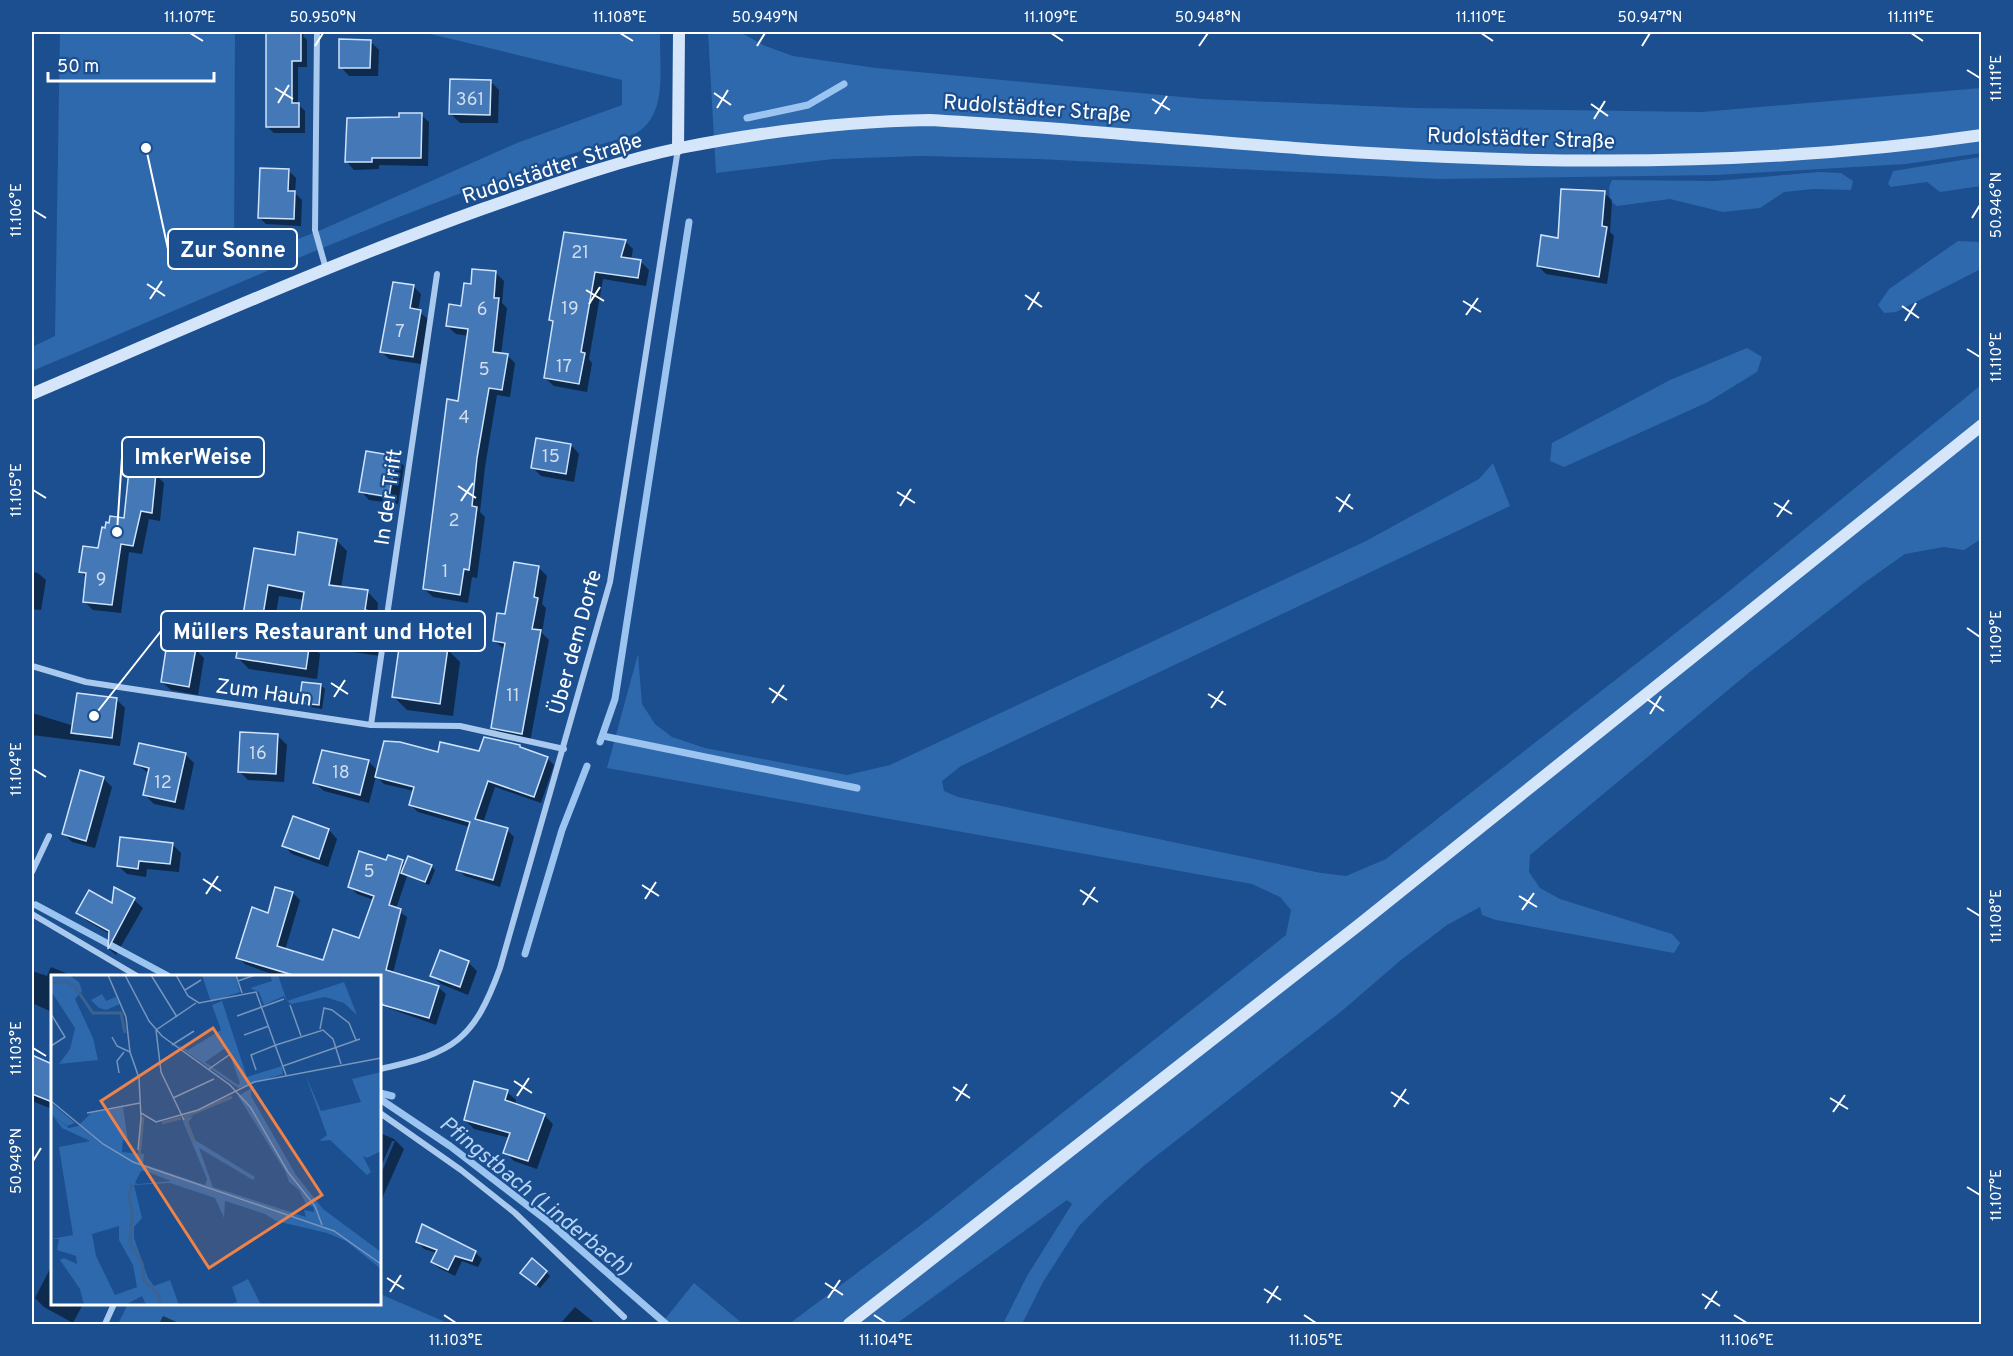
<svg xmlns="http://www.w3.org/2000/svg" width="2013" height="1356" viewBox="0 0 2013 1356" font-family="Overpass,sans-serif">
	<rect width="100%" height="100%" fill="#1b4f8f"/>
	<g fill="#2e69ad">
		<path d="M 60,32 L 235,32 L 234,264 L 321,230 L 517,143 L 622,105 L 622,80 L 422,32 L 660,32 C 659,66 669,115 635,134 C 428,196 231,288 32,371 L 32,347 L 55,336 Z"/>
		<path d="M 708,32 L 740,32 L 763,45 L 793,56 L 876,68 L 1203,99 L 1415,108 L 1702,112 L 1981,88 L 1981,153 L 1906,164 L 1716,175 L 1439,179 L 1038,159 L 921,156 L 833,159 L 716,173 Z"/>
		<path d="M 1981,157 L 1981,186 L 1940,192 L 1927,182 L 1891,187 L 1888,184 L 1893,171 Z"/>
		<path d="M 1819,172 L 1841,173 L 1853,181 L 1851,190 L 1813,189 L 1784,192 L 1760,208 L 1723,212 L 1670,199 L 1617,206 L 1610,201 L 1609,187 L 1612,180 L 1715,181 Z"/>
		<path d="M 1958,241 L 1981,242 L 1981,269 L 1896,312 L 1884,313 L 1878,305 L 1889,289 Z"/>
		<path d="M 1747,348 L 1762,357 L 1757,372 L 1708,402 L 1564,467 L 1550,461 L 1552,443 L 1670,380 Z"/>
		<path d="M 1981,385 L 1981,539 L 1964,550 L 1944,547 L 1905,554 L 1864,583 L 1751,671 L 1530,855 L 1529,872 L 1540,888 L 1560,899 L 1672,934 L 1680,943 L 1674,953 L 1496,920 L 1482,915 L 1480,907 L 1447,925 L 1401,960 L 1343,1010 L 1146,1164 L 1104,1201 L 1079,1226 L 1043,1282 L 1022,1324 L 1003,1324 L 1027,1276 L 1072,1204 L 1067,1200 L 896,1324 L 789,1324 L 929,1219 L 1286,935 L 1291,910 L 1280,897 L 1252,884 L 607,768 L 638,654 L 642,704 L 655,724 L 672,737 L 705,748 L 847,775 L 890,765 L 1366,541 L 1479,479 L 1493,463 L 1510,506 L 961,766 L 942,781 L 944,791 L 958,797 L 1321,873 L 1346,876 L 1386,859 L 1723,596 Z"/>
		<path d="M 694,1283 L 743,1324 L 661,1324 Z"/>
		<path d="M 380,1294 L 450,1324 L 118,1324 L 128,1304 L 380,1304 Z"/>
	</g>
	<g fill="#0007" fill-rule="evenodd">
		<path d="M 275,32 L 304,32 L 303,36 L 307,40 L 307,67 L 298,67 L 298,104 L 305,111 L 305,133 L 274,133 L 267,127 Z"/>
		<path d="M 370,41 L 379,50 L 378,76 L 349,76 L 341,67 Z"/>
		<path d="M 490,81 L 499,90 L 498,123 L 460,123 L 451,114 Z"/>
		<path d="M 421,115 L 429,122 L 428,166 L 379,165 L 379,169 L 354,170 L 347,162 L 400,118 Z"/>
		<path d="M 289,171 L 296,178 L 295,193 L 302,200 L 301,226 L 266,224 L 259,217 Z"/>
		<path d="M 1604,193 L 1612,200 L 1610,232 L 1614,236 L 1607,284 L 1546,274 L 1538,266 Z"/>
		<path d="M 565,234 L 625,241 L 633,249 L 631,260 L 640,261 L 649,270 L 646,286 L 603,279 L 589,359 L 592,363 L 587,392 L 554,386 L 545,378 L 554,323 L 551,320 Z"/>
		<path d="M 496,273 L 504,281 L 502,303 L 507,308 L 501,354 L 507,355 L 515,363 L 510,397 L 497,395 L 485,467 L 480,512 L 485,517 L 477,578 L 472,577 L 468,603 L 433,597 L 424,589 L 469,336 L 456,334 L 447,326 L 463,308 L 472,285 Z"/>
		<path d="M 413,286 L 421,294 L 418,311 L 428,319 L 421,364 L 389,359 L 381,351 Z"/>
		<path d="M 571,445 L 579,454 L 574,482 L 541,476 L 532,467 Z"/>
		<path d="M 395,457 L 404,466 L 398,504 L 369,500 L 361,491 ZM 368,492 L 397,496 L 396,499 L 368,495 Z"/>
		<path d="M 155,474 L 164,483 L 160,521 L 149,519 L 142,554 L 129,552 L 121,613 L 93,610 L 84,601 L 87,578 L 81,572 L 125,520 Z"/>
		<path d="M 336,540 L 347,551 L 341,588 L 367,591 L 378,603 L 377,616 L 385,624 L 380,656 L 313,646 L 320,654 L 317,679 L 249,669 L 238,658 L 256,550 L 296,556 ZM 279,596 L 305,600 L 299,635 L 306,642 L 272,636 Z"/>
		<path d="M 539,568 L 547,576 L 542,604 L 546,608 L 542,633 L 549,640 L 530,742 L 502,736 L 493,727 L 506,650 L 494,641 L 507,616 Z"/>
		<path d="M 32,572 L 38,573 L 46,580 L 41,610 L 32,609 Z"/>
		<path d="M 437,639 L 460,662 L 453,716 L 407,710 L 394,697 L 409,644 Z"/>
		<path d="M 195,649 L 204,658 L 198,695 L 171,690 L 162,682 Z"/>
		<path d="M 321,685 L 325,689 L 322,709 L 305,706 L 301,702 Z"/>
		<path d="M 117,700 L 125,708 L 120,746 L 32,735 L 32,713 L 74,726 Z"/>
		<path d="M 278,736 L 287,745 L 284,782 L 248,780 L 239,771 Z"/>
		<path d="M 519,746 L 547,758 L 554,765 L 541,803 L 495,787 L 483,823 L 507,830 L 514,837 L 500,887 L 465,876 L 458,869 L 470,827 L 418,812 L 410,805 L 414,791 L 384,784 L 376,776 L 369,803 L 324,791 L 315,783 L 323,752 L 369,762 L 378,771 L 439,754 L 480,753 Z"/>
		<path d="M 185,754 L 194,763 L 184,810 L 154,804 L 145,795 L 150,774 L 136,764 Z"/>
		<path d="M 103,778 L 112,787 L 95,848 L 72,842 L 64,834 Z"/>
		<path d="M 329,830 L 337,839 L 328,867 L 292,854 L 284,846 Z"/>
		<path d="M 172,844 L 181,853 L 179,872 L 147,869 L 146,877 L 127,874 L 118,866 Z"/>
		<path d="M 402,861 L 406,865 L 431,866 L 435,870 L 429,885 L 407,876 L 396,909 L 407,917 L 393,973 L 438,987 L 446,994 L 436,1025 L 380,1005 L 380,976 L 277,976 L 245,964 L 238,957 L 270,915 L 293,893 L 300,900 L 285,950 L 324,962 L 360,940 L 374,900 L 357,894 L 349,886 L 387,862 Z"/>
		<path d="M 116,889 L 134,900 L 143,908 L 116,955 L 108,948 L 110,934 L 87,921 L 78,913 L 114,905 Z"/>
		<path d="M 468,962 L 477,971 L 468,995 L 441,984 L 432,976 Z"/>
		<path d="M 51,967 L 73,976 L 52,976 L 52,1012 L 32,1003 L 32,971 L 47,976 Z"/>
		<path d="M 32,1057 L 52,1065 L 52,1109 L 32,1101 Z"/>
		<path d="M 507,1092 L 516,1100 L 515,1105 L 544,1115 L 553,1124 L 537,1169 L 514,1161 L 505,1152 L 510,1138 L 474,1129 L 465,1120 Z"/>
		<path d="M 380,1133 L 394,1139 L 404,1149 L 380,1203 L 380,1176 L 395,1141 L 392,1141 L 380,1169 Z"/>
		<path d="M 418,1242 L 475,1252 L 482,1259 L 478,1267 L 462,1261 L 455,1276 L 439,1268 L 432,1262 L 437,1253 L 424,1249 Z"/>
		<path d="M 52,1265 L 52,1304 L 83,1304 L 73,1323 L 44,1307 L 35,1298 Z"/>
		<path d="M 546,1272 L 550,1276 L 540,1288 L 526,1277 Z"/>
		<path d="M 575,1307 L 596,1324 L 560,1324 Z"/>
		<path d="M 163,1316 L 181,1324 L 159,1324 Z"/>
	</g>
	<g fill="none" stroke-linecap="round" stroke-linejoin="round">
		<g stroke="#9cc4f0" stroke-width="7">
			<path d="M 747,118 L 808,105 L 844,84"/>
			<path d="M 603,736 L 857,788"/>
			<path d="M 600,742 L 615,699 L 689,222"/>
			<path d="M 36,905 L 168,976"/>
			<path d="M 525,954 L 562,830 L 587,766"/>
			<path d="M 380,1093 L 392,1096"/>
			<path d="M 380,1099 L 450,1146 L 550,1223 L 666,1324"/>
		</g>
	</g>
	<g fill="#4478b7" stroke="#cfe3fa" stroke-width="1.5">
		<path d="M 266,32 L 301,32 L 301,61 L 292,61 L 292,103 L 299,103 L 299,127 L 266,127 Z"/>
		<path d="M 339,39 L 371,40 L 370,68 L 339,68 Z"/>
		<path d="M 450,79 L 491,80 L 490,115 L 449,114 Z"/>
		<path d="M 399,113 L 422,113 L 421,158 L 372,158 L 372,162 L 345,162 L 347,118 L 399,117 Z"/>
		<path d="M 260,168 L 289,169 L 288,191 L 295,191 L 294,219 L 258,218 Z"/>
		<path d="M 1561,189 L 1605,191 L 1602,226 L 1607,227 L 1599,277 L 1537,266 L 1541,235 L 1558,238 Z"/>
		<path d="M 564,232 L 626,240 L 621,257 L 641,260 L 638,278 L 595,272 L 581,352 L 585,353 L 579,384 L 544,378 L 553,321 L 549,320 Z"/>
		<path d="M 472,269 L 496,271 L 494,298 L 499,298 L 493,352 L 508,354 L 502,390 L 489,388 L 477,458 L 472,506 L 477,507 L 469,570 L 464,569 L 460,595 L 423,589 L 447,399 L 458,401 L 468,329 L 446,326 L 449,304 L 461,306 L 464,283 L 471,284 Z"/>
		<path d="M 393,282 L 414,285 L 410,308 L 421,310 L 413,357 L 380,352 Z"/>
		<path d="M 536,438 L 571,444 L 566,474 L 531,468 Z"/>
		<path d="M 366,451 L 396,456 L 389,497 L 359,492 Z"/>
		<path d="M 129,470 L 156,473 L 152,513 L 141,511 L 133,546 L 121,544 L 112,605 L 83,602 L 86,573 L 79,572 L 83,546 L 98,548 L 102,527 L 105,528 L 106,522 L 109,523 L 110,516 L 124,518 Z"/>
		<path d="M 298,532 L 337,539 L 329,585 L 368,590 L 365,610 L 374,612 L 370,645 L 297,635 L 304,592 L 268,585 L 260,633 L 310,641 L 306,669 L 236,658 L 254,548 L 295,555 Z"/>
		<path d="M 514,562 L 539,566 L 534,597 L 538,598 L 532,629 L 541,630 L 522,734 L 491,728 L 505,643 L 493,641 L 497,613 L 505,614 Z"/>
		<path d="M 409,633 L 438,637 L 437,645 L 448,647 L 440,704 L 392,697 L 400,641 L 407,642 Z"/>
		<path d="M 167,643 L 196,648 L 189,687 L 161,682 Z"/>
		<path d="M 302,682 L 321,684 L 319,705 L 299,703 Z"/>
		<path d="M 77,693 L 117,698 L 112,738 L 71,733 Z"/>
		<path d="M 240,732 L 278,734 L 276,774 L 238,772 Z"/>
		<path d="M 484,737 L 520,745 L 520,747 L 548,757 L 534,797 L 488,781 L 475,819 L 508,828 L 493,880 L 456,870 L 470,822 L 409,805 L 414,787 L 375,777 L 384,741 L 400,742 L 438,752 L 440,742 L 479,751 Z"/>
		<path d="M 139,743 L 186,753 L 175,802 L 143,795 L 149,768 L 134,764 Z"/>
		<path d="M 322,750 L 369,760 L 360,795 L 313,783 Z"/>
		<path d="M 80,770 L 104,777 L 86,841 L 62,834 Z"/>
		<path d="M 293,816 L 329,829 L 319,859 L 282,846 Z"/>
		<path d="M 120,837 L 173,843 L 170,864 L 139,861 L 138,869 L 117,866 Z"/>
		<path d="M 359,851 L 386,860 L 388,855 L 403,860 L 389,905 L 401,909 L 386,970 L 439,986 L 429,1018 L 383,1005 L 380,1001 L 380,976 L 296,976 L 236,958 L 252,907 L 268,913 L 275,887 L 293,892 L 277,946 L 323,960 L 333,929 L 359,938 L 374,896 L 348,887 Z"/>
		<path d="M 408,856 L 432,865 L 425,882 L 401,873 Z"/>
		<path d="M 114,887 L 135,898 L 108,949 L 109,931 L 76,913 L 89,890 L 112,903 Z"/>
		<path d="M 440,950 L 469,961 L 460,987 L 430,976 Z"/>
		<path d="M 32,1055 L 52,1064 L 52,1102 L 32,1094 Z"/>
		<path d="M 474,1081 L 508,1090 L 505,1100 L 545,1114 L 528,1161 L 503,1153 L 510,1133 L 464,1120 Z"/>
		<path d="M 422,1224 L 476,1251 L 472,1261 L 455,1256 L 448,1270 L 431,1262 L 437,1250 L 416,1242 Z"/>
		<path d="M 532,1258 L 547,1271 L 536,1285 L 520,1273 Z"/>
	</g>
	<g fill="none" stroke-linecap="round" stroke-linejoin="round">
		<g stroke="#a9c9ee" stroke-width="6">
			<path d="M 317,32 L 315,230 L 326,269"/>
			<path d="M 32,666 L 86,682 L 371,725 L 460,726 L 564,749"/>
			<path d="M 371,725 L 437,274"/>
			<path d="M 32,872 L 49,836"/>
			<path d="M 32,914 L 137,976"/>
			<path d="M 380,1069 C 454,1053 474,1040 500,968 L 610,582 L 678,149"/>
			<path d="M 380,1113 L 461,1170 L 515,1213 L 624,1317"/>
			<path d="M 105,1324 L 114,1304"/>
		</g>
		<g stroke="#d6e6fa" stroke-width="12">
			<path d="M 678,149 L 679,32"/>
			<path d="M 32,394 C 182,330 331,263 485,208 C 549,186 613,162 680,148 C 762,132 846,121 930,120 C 1103,130 1275,150 1448,157 C 1626,165 1805,161 1982,135"/>
			<path d="M 849,1324 L 1360,924 L 1982,425"/>
		</g>
	</g>
	<path fill="none" stroke="#fff" stroke-width="2" d="M 190,33 L 203,41M 620,33 L 633,41M 1051,33 L 1063,41M 1481,33 L 1493,41M 1911,33 L 1923,41M 315,46 L 323,33M 757,46 L 765,33M 1199,46 L 1208,33M 1642,46 L 1650,33M 1967,70 L 1980,78M 275,88 L 293,99M 714,93 L 731,105M 1152,99 L 1170,110M 278,103 L 289,85M 1591,104 L 1608,116M 717,108 L 728,90M 1155,114 L 1167,96M 1594,119 L 1605,101M 33,210 L 46,218M 1972,218 L 1980,205M 147,284 L 165,296M 586,290 L 604,301M 1025,295 L 1042,307M 150,299 L 162,281M 1463,301 L 1481,312M 589,304 L 600,287M 1902,306 L 1919,318M 1028,310 L 1039,292M 1466,315 L 1478,298M 1905,321 L 1916,303M 1967,349 L 1980,357M 458,486 L 476,498M 33,490 L 46,498M 897,492 L 915,503M 1336,497 L 1353,509M 461,501 L 473,483M 1774,503 L 1792,514M 900,506 L 911,489M 1339,512 L 1350,494M 1777,517 L 1789,500M 1967,628 L 1980,637M 331,683 L 348,694M 769,688 L 787,700M 1208,694 L 1226,705M 334,697 L 345,680M 1647,699 L 1664,711M 772,703 L 784,685M 1211,708 L 1223,691M 1650,714 L 1661,696M 33,769 L 46,777M 203,879 L 221,891M 642,885 L 659,896M 1080,890 L 1098,902M 206,894 L 218,876M 1519,896 L 1537,907M 645,899 L 656,882M 1083,905 L 1095,887M 1967,908 L 1980,916M 1522,910 L 1534,893M 33,1048 L 46,1056M 514,1081 L 532,1093M 953,1087 L 970,1098M 1391,1092 L 1409,1104M 517,1096 L 529,1078M 1830,1098 L 1848,1109M 956,1101 L 967,1084M 1394,1107 L 1406,1089M 1833,1112 L 1845,1095M 33,1161 L 41,1148M 1967,1187 L 1980,1195M 387,1278 L 404,1289M 825,1283 L 843,1295M 1264,1289 L 1281,1300M 390,1292 L 401,1275M 1702,1294 L 1720,1306M 828,1298 L 840,1280M 1267,1303 L 1278,1286M 1705,1309 L 1717,1291M 444,1315 L 456,1323M 874,1315 L 886,1323M 1304,1315 L 1316,1323M 1734,1315 L 1747,1323"/>
	<g text-anchor="middle" stroke-width="4.5" stroke-linejoin="round" paint-order="stroke">
		<g font-size="18" fill="#d0dded">
			<text x="470" y="105">361</text>
			<text x="580" y="258">21</text>
			<text x="570" y="314">19</text>
			<text x="482" y="315">6</text>
			<text x="400" y="337">7</text>
			<text x="564" y="372">17</text>
			<text x="484" y="375">5</text>
			<text x="464" y="423">4</text>
			<text x="551" y="462">15</text>
			<text x="454" y="526">2</text>
			<text x="445" y="577">1</text>
			<text x="101" y="585">9</text>
			<text x="513" y="701">11</text>
			<text x="258" y="759">16</text>
			<text x="341" y="778">18</text>
			<text x="163" y="788">12</text>
			<text x="369" y="877">5</text>
		</g>
		<g font-size="21" fill="#fff" stroke="#1b4f8f">
			<text transform="translate(1037 108) rotate(4)" y="7">Rudolstädter Straße</text>
			<text transform="translate(1521 138) rotate(2)" y="7">Rudolstädter Straße</text>
			<text transform="translate(552 168) rotate(-18)" y="7">Rudolstädter Straße</text>
			<text transform="translate(388 497) rotate(-82)" y="7">In der Trift</text>
			<text transform="translate(575 642) rotate(-75)" y="7">Über dem Dorfe</text>
			<text transform="translate(264 692) rotate(8)" y="7">Zum Haun</text>
		</g>
		<g font-size="22" font-style="italic" fill="#b5d3f5" stroke="#1b4f8f">
			<text transform="translate(536 1195) rotate(39)" y="8">Pfingstbach (Linderbach)</text>
		</g>
	</g>
	<g transform="translate(51 975)">
		<rect width="330" height="330" fill="#1b4f8f"/>
		<path d="M 0,0 L 18,0 L 28,7 L 31,16 L 24,24 L 42,63 L 47,85 L 8,89 L 19,74 L 24,53 L 0,16 ZM 151,0 L 184,0 L 189,17 L 160,27 ZM 219,0 L 227,0 L 236,26 L 293,7 L 306,40 L 293,28 L 274,22 L 240,29 L 236,26 L 233,21 L 213,30 L 208,17 L 199,13 L 221,6 ZM 51,19 L 55,26 L 65,22 L 69,29 L 55,35 L 48,33 L 40,25 ZM 171,26 L 196,102 L 231,91 L 232,99 L 187,113 L 124,69 L 137,75 L 170,55 L 161,30 ZM 176,72 L 189,108 L 187,110 L 154,87 ZM 330,97 L 330,176 L 316,183 L 312,181 L 320,197 L 316,200 L 279,165 L 268,166 L 276,160 L 254,99 L 270,136 L 310,127 L 301,104 ZM 206,110 L 200,115 L 200,121 L 245,200 L 272,234 L 330,277 L 330,294 L 295,266 L 276,258 L 225,246 L 214,239 L 174,226 L 173,243 L 164,223 L 119,208 L 83,210 L 91,243 L 83,252 L 83,263 L 97,303 L 103,311 L 119,305 L 128,330 L 95,330 L 91,321 L 74,330 L 33,330 L 29,314 L 9,285 L 13,283 L 26,289 L 25,281 L 6,275 L 8,264 L 0,264 L 22,260 L 8,172 L 39,166 L 11,153 L 2,141 L 18,153 L 27,151 L 40,138 L 72,132 L 77,166 L 72,165 L 71,177 L 93,179 L 92,189 L 154,210 L 156,204 L 131,144 L 142,141 L 137,148 L 144,165 L 204,202 L 202,205 L 148,173 L 162,212 L 255,242 L 253,235 L 263,237 L 262,232 L 255,229 L 248,215 L 238,207 L 234,196 L 187,121 ZM 90,196 L 94,196 L 120,206 L 87,209 L 84,208 ZM 68,251 L 68,265 L 82,290 L 86,312 L 64,320 L 45,281 L 41,259 ZM 0,128 L 24,148 L 16,151 L 0,139 ZM 197,304 L 210,330 L 178,330 L 186,327 L 181,312 Z" fill="#2e69ad" fill-rule="evenodd"/>
		<path fill="none" stroke="#3c6290" stroke-width="3" d="M 0,8 L 17,7 L 24,12 L 42,38 L 70,38 L 74,58M 133,142 L 181,122M 134,142 L 143,166M 111,148 L 130,143M 88,183 L 92,142M 81,209 L 78,220 L 81,238 L 79,268 L 91,288 L 93,306 L 107,318 L 109,330"/>
		<path fill="none" stroke="#7695bc" stroke-width="1.5" d="M 57,0 L 75,42 L 79,77 L 88,103 L 90,143 L 87,175M 74,0 L 98,46 L 111,61 L 179,110 L 200,133 L 237,197 L 264,231 L 271,250M 100,0 L 126,42M 125,0 L 137,21 L 148,28 L 205,17 L 235,100M 185,0 L 191,18M 187,6 L 204,0M 134,15 L 150,5M 239,30 L 250,61M 0,39 L 14,62 L 0,71M 186,41 L 233,24M 269,54 L 273,33 L 281,35 L 298,48 L 305,65M 105,55 L 110,97 L 133,145M 105,55 L 145,28M 193,60 L 218,51M 61,62 L 66,71 L 79,77M 121,70 L 143,56M 225,70 L 272,55 L 282,64 L 290,89M 232,91 L 309,64M 158,94 L 178,80M 205,95 L 200,80 L 225,70M 68,98 L 66,86 L 73,77M 122,123 L 163,104M 0,126 L 52,169 L 82,187 L 283,256 L 330,289M 36,138 L 89,128M 90,138 L 105,147 L 147,135 L 203,107 L 330,83"/>
		<path fill="#ee8249" fill-opacity="0.15" stroke="#ee8249" stroke-width="3" d="M 162,53 L 271,220 L 158,293 L 50,126 Z"/>
		<rect width="330" height="330" fill="none" stroke="#fff" stroke-width="3"/>
	</g>
	<path fill="none" stroke="#fff" stroke-width="2" d="M146 148L168 249M117 532L122 457M94 716L161 631"/>
	<g fill="#fff" stroke="#1b4f8f" stroke-width="2">
		<circle cx="146" cy="148" r="6"/>
		<circle cx="117" cy="532" r="6"/>
		<circle cx="94" cy="716" r="6"/>
	</g>
	<g fill="#1b4f8f" stroke="#fff" stroke-width="2">
		<rect x="168" y="229" width="129" height="40" rx="6"/>
		<rect x="122" y="437" width="142" height="40" rx="6"/>
		<rect x="161" y="611" width="324" height="40" rx="6"/>
	</g>
	<g font-size="22" text-anchor="middle" font-weight="bold" fill="#fff">
		<text x="233" y="257">Zur Sonne</text>
		<text x="193" y="464">ImkerWeise</text>
		<text x="323" y="639">Müllers Restaurant und Hotel</text>
	</g>
	<rect width="2013" height="1356" fill="none" stroke="#1b4f8f" stroke-width="66"/>
	<path d="M48 72v9h166v-9" fill="none" stroke="#ffffff" stroke-width="3"/>
	<text x="57" y="72" font-size="18" fill="#ffffff" stroke="#1b4f8f" stroke-width="4.5" paint-order="stroke">50 m</text>
	<rect x="33" y="33" width="1947" height="1290" fill="none" stroke="#fff" stroke-width="2"/>
	<g font-size="15" text-anchor="middle" fill="#fff">
		<text x="190" y="22">11.107°E</text>
		<text x="323" y="22">50.950°N</text>
		<text x="620" y="22">11.108°E</text>
		<text x="765" y="22">50.949°N</text>
		<text x="1051" y="22">11.109°E</text>
		<text x="1208" y="22">50.948°N</text>
		<text x="1481" y="22">11.110°E</text>
		<text x="1650" y="22">50.947°N</text>
		<text x="1911" y="22">11.111°E</text>
		<text transform="translate(1996 78) rotate(-90)" y="5">11.111°E</text>
		<text transform="translate(1996 205) rotate(-90)" y="5">50.946°N</text>
		<text transform="translate(16 210) rotate(-90)" y="5">11.106°E</text>
		<text transform="translate(1996 357) rotate(-90)" y="5">11.110°E</text>
		<text transform="translate(16 490) rotate(-90)" y="5">11.105°E</text>
		<text transform="translate(1996 637) rotate(-90)" y="5">11.109°E</text>
		<text transform="translate(16 769) rotate(-90)" y="5">11.104°E</text>
		<text transform="translate(1996 916) rotate(-90)" y="5">11.108°E</text>
		<text transform="translate(16 1048) rotate(-90)" y="5">11.103°E</text>
		<text transform="translate(16 1161) rotate(-90)" y="5">50.949°N</text>
		<text transform="translate(1996 1195) rotate(-90)" y="5">11.107°E</text>
		<text x="456" y="1345">11.103°E</text>
		<text x="886" y="1345">11.104°E</text>
		<text x="1316" y="1345">11.105°E</text>
		<text x="1747" y="1345">11.106°E</text>
	</g>
</svg>
